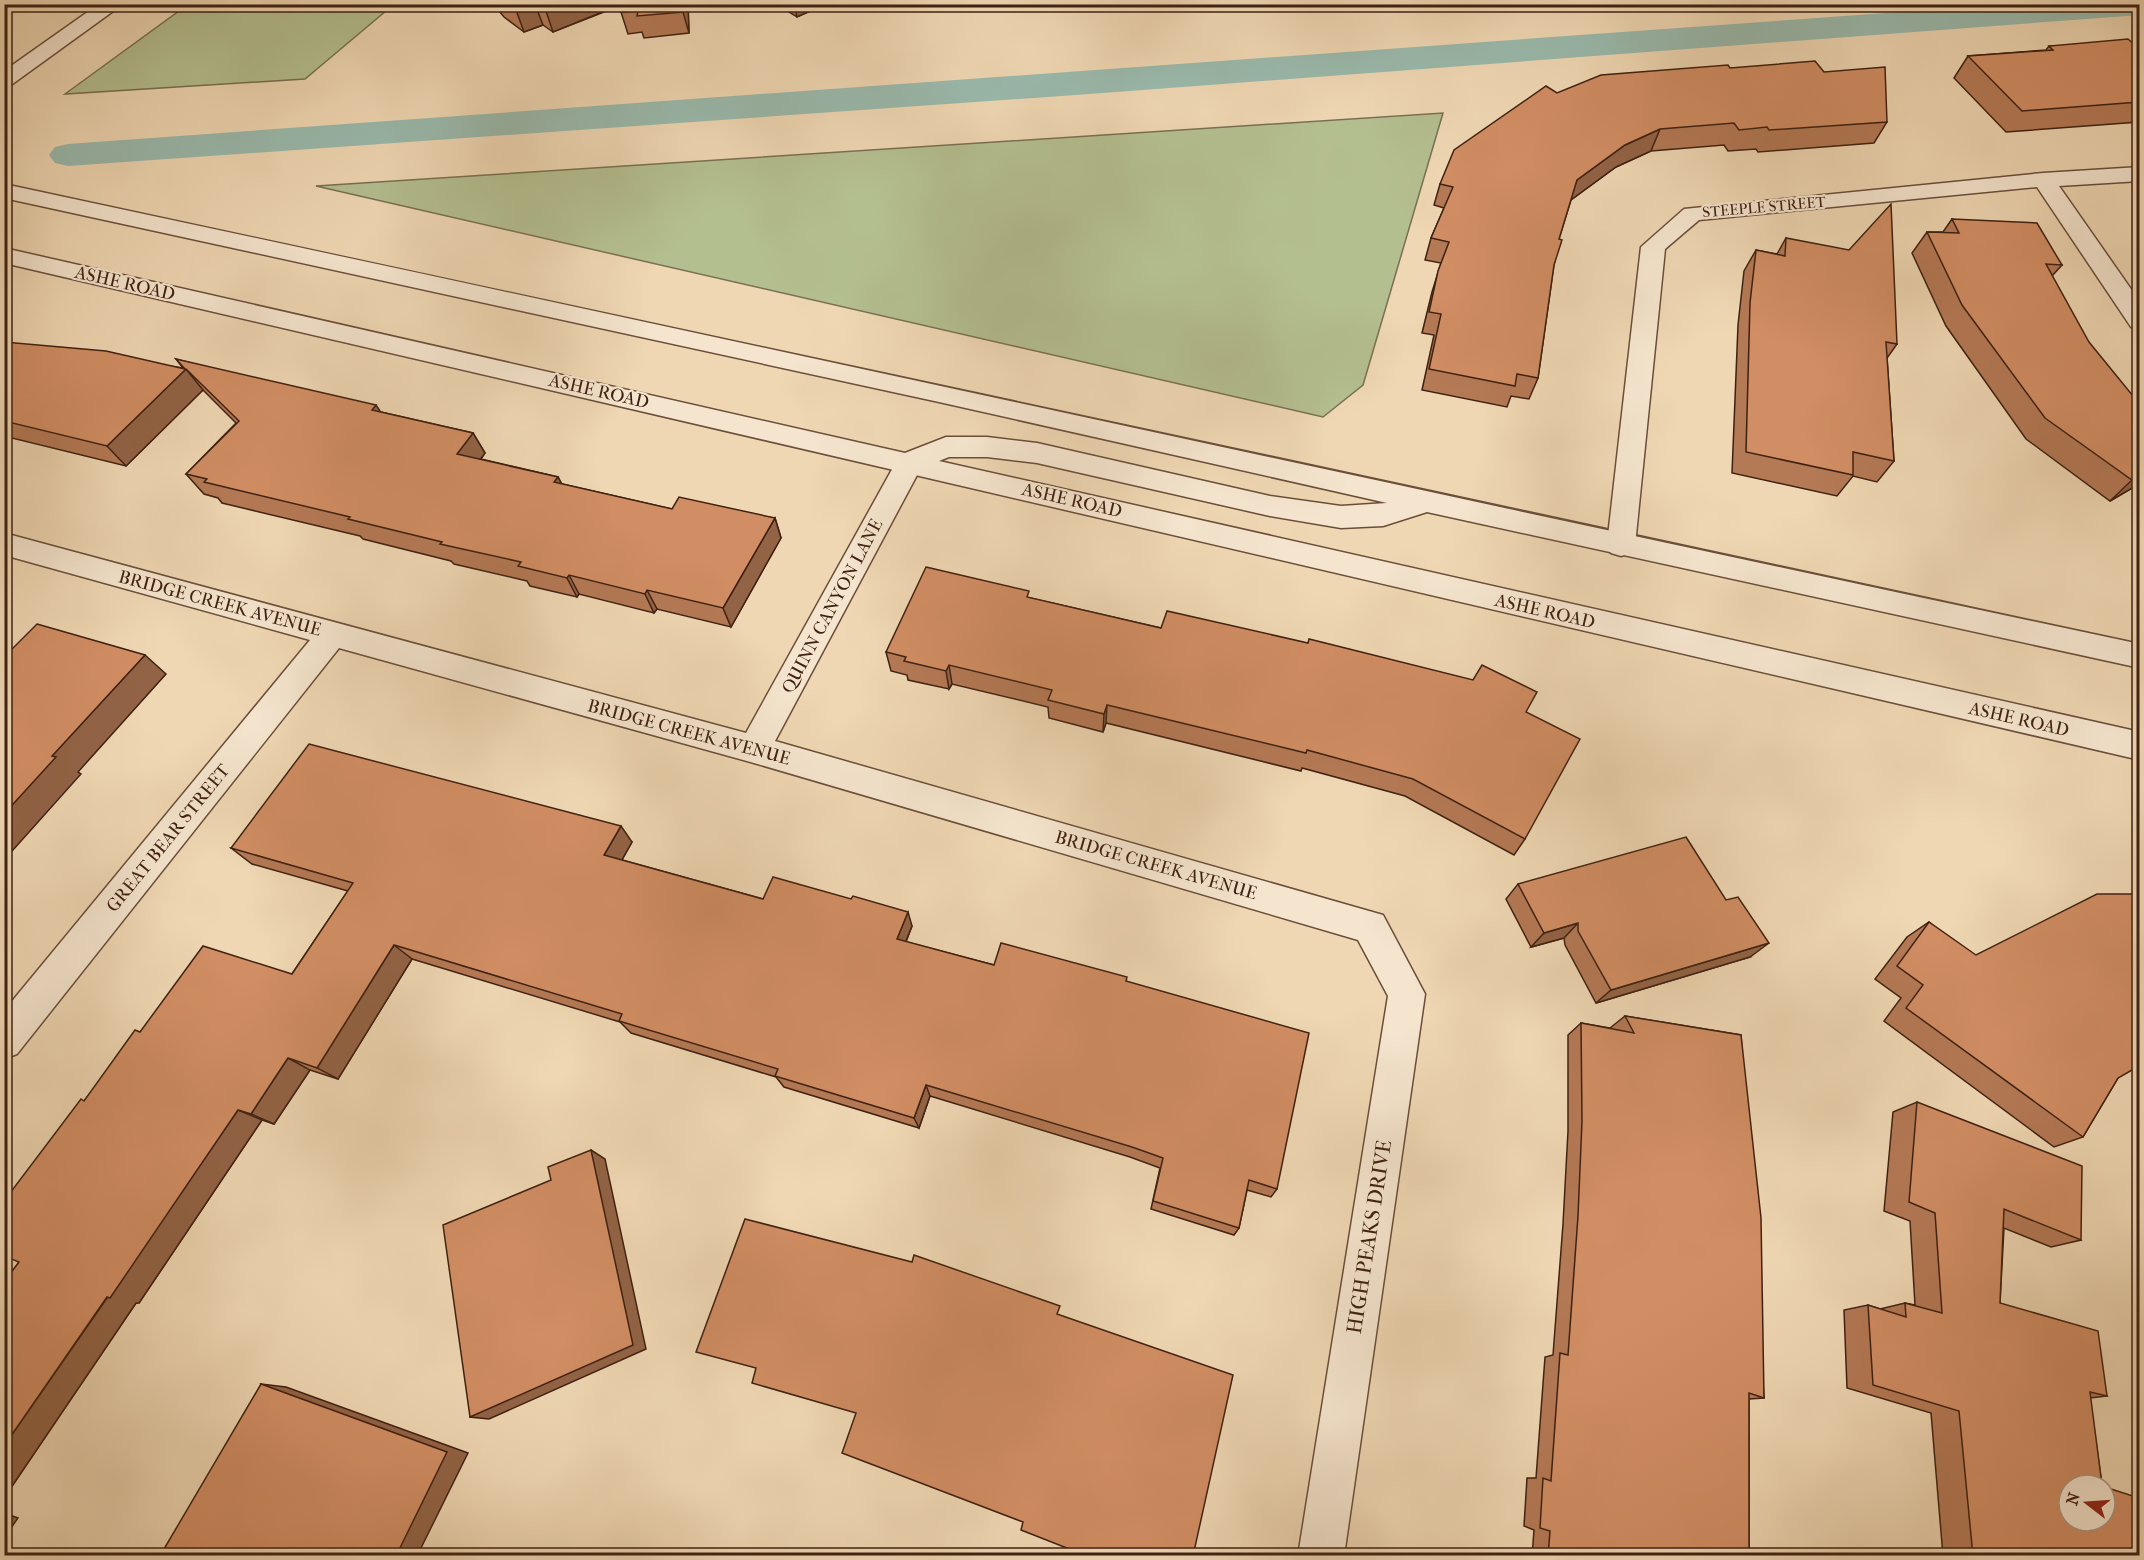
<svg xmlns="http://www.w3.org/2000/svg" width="2144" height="1560" viewBox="0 0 2144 1560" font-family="'IM FELL French Canon',serif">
	<rect width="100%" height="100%" fill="#efd7b3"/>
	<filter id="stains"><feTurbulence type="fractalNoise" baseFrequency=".00333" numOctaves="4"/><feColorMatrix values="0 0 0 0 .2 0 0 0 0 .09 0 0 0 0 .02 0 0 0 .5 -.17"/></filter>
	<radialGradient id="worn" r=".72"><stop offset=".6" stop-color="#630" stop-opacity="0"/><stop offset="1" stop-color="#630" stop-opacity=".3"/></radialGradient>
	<g fill="#b4bf90" stroke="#7a7051" stroke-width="1.5">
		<path d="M 187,5 L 187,4 L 393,5 L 305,79 L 65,94 Z"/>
		<path d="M 1443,113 L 1363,385 L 1323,417 L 316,186 Z"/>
	</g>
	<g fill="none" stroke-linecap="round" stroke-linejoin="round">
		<path fill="#9abaad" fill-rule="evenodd" d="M 2011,4 L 2140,4 L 2140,15 L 1103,93 L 68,166 L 55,163 L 49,155 L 55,147 L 68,144 Z"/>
		<g stroke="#6b4e3a" stroke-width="3">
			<g id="minor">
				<path d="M 2140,167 L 2140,181 L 2059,186 L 2140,302 L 2140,329 L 2131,327 L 2037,187 L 1699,220 L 1665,249 L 1635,545 L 1631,553 L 1621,556 L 1611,553 L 1607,545 L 1641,247 L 1684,209 L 2043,173 Z"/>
				<path d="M 910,452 L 920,455 L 924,462 L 775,741 L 1383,915 L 1425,994 L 1344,1556 L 1298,1556 L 1388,996 L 1358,940 L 754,763 L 339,648 L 17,1054 L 4,1059 L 4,1011 L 310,640 L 4,555 L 4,533 L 746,733 L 900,455 Z"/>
			</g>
		</g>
		<g stroke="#6b4e3a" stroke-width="3">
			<g id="tertiary">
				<path d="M 99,4 L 123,4 L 11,85 L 4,87 L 4,71 Z"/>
				<path d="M 4,184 C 716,336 1427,493 2140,644 L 2140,668 L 1427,512 L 1383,526 L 1341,528 L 1270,516 L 1037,463 L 987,457 L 949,457 L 939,461 L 2140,732 L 2140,760 L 4,263 L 4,248 L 905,453 L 946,437 L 987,437 L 1037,443 L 1270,496 L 1341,506 L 1387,503 L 939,402 L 4,198 Z"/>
			</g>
		</g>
		<use href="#minor" fill="#f5e5ce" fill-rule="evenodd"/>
		<use href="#tertiary" fill="#f5e5ce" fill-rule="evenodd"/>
	</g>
	<g fill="#b47955" stroke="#3f2112" stroke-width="1.5">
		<path d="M 493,4 L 688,4 L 689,33 L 644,38 L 642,32 L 628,34 L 621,12 L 622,5 L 553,32 L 543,25 L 524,32 L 504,17 Z"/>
		<path d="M 776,4 L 826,4 L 797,17 Z"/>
		<path d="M 2139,45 L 2139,122 L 2006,132 L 1954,78 L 1968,56 L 2046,50 L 2049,46 Z"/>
		<path d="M 1730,68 L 1824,72 L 1887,122 L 1874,143 L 1758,152 L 1756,149 L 1728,151 L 1724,145 L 1651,151 L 1616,167 L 1571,200 L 1559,239 L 1554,265 L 1538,378 L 1529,399 L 1511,396 L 1507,407 L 1422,390 L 1434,335 L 1422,333 L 1432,292 L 1441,263 L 1425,260 L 1431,238 L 1444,208 L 1434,205 L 1440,184 L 1557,93 Z"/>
		<path d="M 1952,219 L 2062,265 L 2052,276 L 2139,484 L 2110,501 L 2026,439 L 1946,326 L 1912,253 L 1927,232 L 1943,232 Z"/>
		<path d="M 1786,238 L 1897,344 L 1887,358 L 1894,461 L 1877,482 L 1853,476 L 1837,496 L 1732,473 L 1738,325 L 1744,271 L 1756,250 L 1777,254 Z"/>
		<path d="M 4,342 L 183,368 L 176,359 L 381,412 L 473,433 L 485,453 L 481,459 L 558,477 L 562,484 L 672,509 L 775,518 L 781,538 L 731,627 L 657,609 L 654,613 L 579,594 L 577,597 L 530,586 L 527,581 L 454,564 L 451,561 L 363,539 L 360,536 L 222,503 L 218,498 L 204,494 L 186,474 L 236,423 L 203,390 L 126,466 L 12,438 L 4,437 Z"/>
		<path d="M 1030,598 L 1526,712 L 1525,839 L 1514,855 L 1405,796 L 1302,768 L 1301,771 L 1106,723 L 1103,732 L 1049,718 L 1048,707 L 952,684 L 949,689 L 908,680 L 907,675 L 891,671 L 886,652 Z"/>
		<path d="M 632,842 L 622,860 L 763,899 L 912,926 L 906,942 L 994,965 L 1127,982 L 1277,1189 L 1271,1197 L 1247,1190 L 1239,1228 L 1234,1235 L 1151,1209 L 1160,1168 L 1130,1157 L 930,1096 L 919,1128 L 784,1087 L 776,1077 L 631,1033 L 620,1022 L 412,959 L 338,1079 L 310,1070 L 274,1124 L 262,1120 L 139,1303 L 136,1303 L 4,1498 L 4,1282 L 19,1262 L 84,1101 L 140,1032 L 292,974 L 348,891 L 252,864 L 231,848 Z"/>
		<path d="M 1518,884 L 1750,957 L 1596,1003 L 1565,945 L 1564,938 L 1531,947 L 1506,899 Z"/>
		<path d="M 1929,922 L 2118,1078 L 2083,1137 L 2054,1147 L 1884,1021 L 1901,998 L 1875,979 L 1907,937 Z"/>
		<path d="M 1625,1016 L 1741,1035 L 1764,1398 L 1749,1399 L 1749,1556 L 1532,1556 L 1534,1530 L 1524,1526 L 1527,1478 L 1536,1478 L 1545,1357 L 1553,1355 L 1563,1224 L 1568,1131 L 1568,1035 L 1581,1023 L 1610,1028 Z"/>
		<path d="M 1917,1102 L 2081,1240 L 2051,1247 L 2004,1228 L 2000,1303 L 2107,1396 L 2090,1398 L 2102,1485 L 2139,1556 L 1943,1556 L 1931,1413 L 1847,1388 L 1844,1310 L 1868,1305 L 1880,1309 L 1905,1303 L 1915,1305 L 1910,1221 L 1884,1211 L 1893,1112 Z"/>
	</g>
	<g fill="#926345" stroke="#3f2112" stroke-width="1.5">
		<path d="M 531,4 L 535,4 L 543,25 L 524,32 L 516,10 Z"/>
		<path d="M 561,4 L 622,4 L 553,32 L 546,11 Z"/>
		<path d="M 683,4 L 688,4 L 689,33 L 683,12 Z"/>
		<path d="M 794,4 L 826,4 L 797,17 Z"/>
		<path d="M 1660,129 L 1651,151 L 1616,167 L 1568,202 L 1577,180 L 1625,145 Z"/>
		<path d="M 186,369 L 203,390 L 126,466 L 107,446 Z"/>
		<path d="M 376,405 L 390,426 L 372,410 Z"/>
		<path d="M 473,433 L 485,453 L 469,474 L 457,454 Z"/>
		<path d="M 2139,476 L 2139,484 L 2110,501 L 2132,480 Z"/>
		<path d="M 558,477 L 568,497 L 554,482 Z"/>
		<path d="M 775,518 L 781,538 L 731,627 L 723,608 Z"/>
		<path d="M 569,575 L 579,594 L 577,597 L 567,578 Z"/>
		<path d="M 647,590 L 657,609 L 654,613 L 645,594 Z"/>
		<path d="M 145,655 L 166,674 L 78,772 L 81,774 L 4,860 L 4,814 L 52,756 Z"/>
		<path d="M 949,665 L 952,684 L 949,689 L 946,671 Z"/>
		<path d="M 1107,705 L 1106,723 L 1103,732 L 1104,714 Z"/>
		<path d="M 621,826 L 632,842 L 616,870 L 604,855 Z"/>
		<path d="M 908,912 L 912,926 L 901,953 L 897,939 Z"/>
		<path d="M 1578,923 L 1564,938 L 1531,947 L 1544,933 Z"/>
		<path d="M 1769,943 L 1750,957 L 1596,1003 L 1611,990 Z"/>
		<path d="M 394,945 L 412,959 L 338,1079 L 317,1068 Z"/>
		<path d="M 288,1058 L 310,1070 L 274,1124 L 251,1114 Z"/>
		<path d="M 926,1085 L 930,1096 L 919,1128 L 914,1118 Z"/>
		<path d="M 238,1110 L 262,1120 L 139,1303 L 136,1303 L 4,1498 L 4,1446 Z"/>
		<path d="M 591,1150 L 605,1159 L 646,1349 L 489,1419 L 470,1417 Z"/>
		<path d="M 261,1384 L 286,1387 L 468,1453 L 417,1556 L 396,1556 Z"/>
		<path d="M 4,1513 L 18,1518 L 4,1538 Z"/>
	</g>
	<g fill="#d18d63" stroke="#3f2112" stroke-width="1.5">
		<path d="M 508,4 L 531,4 L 516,10 Z"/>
		<path d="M 537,4 L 561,4 L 546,11 Z"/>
		<path d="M 622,4 L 683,4 L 683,12 L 637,16 L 638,11 L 621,12 Z"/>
		<path d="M 2128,39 L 2135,45 L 2139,45 L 2139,102 L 2022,111 L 1968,56 L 2053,50 L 2049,46 Z"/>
		<path d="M 1815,61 L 1824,72 L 1885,67 L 1887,122 L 1769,130 L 1767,127 L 1739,130 L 1734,123 L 1660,129 L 1625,145 L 1577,180 L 1559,239 L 1562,240 L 1554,265 L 1538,378 L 1517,374 L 1515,386 L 1429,369 L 1441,314 L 1429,312 L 1438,271 L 1449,242 L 1431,238 L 1453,187 L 1440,184 L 1454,150 L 1546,86 L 1557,93 L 1601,75 L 1728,65 L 1730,68 Z"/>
		<path d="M 1891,204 L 1897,344 L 1886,342 L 1894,461 L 1853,452 L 1853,475 L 1746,452 L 1750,303 L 1756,250 L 1785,256 L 1786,238 L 1849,250 Z"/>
		<path d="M 1952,219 L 2037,223 L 2062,265 L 2046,264 L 2089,342 L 2133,396 L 2139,401 L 2139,476 L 2132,480 L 2045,418 L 1962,305 L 1927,232 L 1959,233 Z"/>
		<path d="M 4,342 L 106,351 L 185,369 L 176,359 L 376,405 L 372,410 L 473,433 L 457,454 L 558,477 L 554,482 L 672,509 L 679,497 L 775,518 L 723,608 L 647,590 L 645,594 L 569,575 L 567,578 L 518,566 L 521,562 L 440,544 L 442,542 L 348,519 L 350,517 L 204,482 L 207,479 L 186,474 L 239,421 L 186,369 L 107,446 L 4,421 Z"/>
		<path d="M 926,567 L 1029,591 L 1027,597 L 1161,628 L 1167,611 L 1308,643 L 1309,639 L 1473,680 L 1482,665 L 1537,692 L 1526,712 L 1580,739 L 1525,839 L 1413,779 L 1307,750 L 1306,753 L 1107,705 L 1104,714 L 1048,700 L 1052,690 L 949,665 L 946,671 L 904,661 L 906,657 L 886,652 Z"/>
		<path d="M 37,624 L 145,655 L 52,756 L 56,757 L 4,814 L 4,657 Z"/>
		<path d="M 309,744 L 621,826 L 604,855 L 763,899 L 773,877 L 851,899 L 853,896 L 908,912 L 897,939 L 994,965 L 1001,943 L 1127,977 L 1126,981 L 1309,1033 L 1277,1189 L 1249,1180 L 1239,1228 L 1153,1201 L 1163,1158 L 1132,1147 L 926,1085 L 914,1118 L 775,1076 L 778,1069 L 619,1021 L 622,1014 L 394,945 L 317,1068 L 288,1058 L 251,1114 L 238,1110 L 110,1298 L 107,1297 L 4,1446 L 4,1282 L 19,1262 L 4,1256 L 4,1201 L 81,1099 L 84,1101 L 135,1030 L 140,1032 L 203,946 L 292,974 L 353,883 L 231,848 Z"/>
		<path d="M 1686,837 L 1726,900 L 1738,897 L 1769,943 L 1611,990 L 1578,931 L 1578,923 L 1544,933 L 1518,884 Z"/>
		<path d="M 2097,894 L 2139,894 L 2139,1066 L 2118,1078 L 2083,1137 L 1906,1008 L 1923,985 L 1897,966 L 1929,922 L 1976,955 Z"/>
		<path d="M 1625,1016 L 1741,1035 L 1761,1218 L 1764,1398 L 1749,1393 L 1749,1556 L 1548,1556 L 1550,1531 L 1540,1528 L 1543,1478 L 1551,1481 L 1560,1353 L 1568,1355 L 1578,1216 L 1582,1121 L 1581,1023 L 1634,1033 Z"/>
		<path d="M 1917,1102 L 2082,1166 L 2081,1240 L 2004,1209 L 2000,1303 L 2098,1331 L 2107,1396 L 2090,1392 L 2102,1485 L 2069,1485 L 2069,1521 L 2105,1521 L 2105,1487 L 2139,1498 L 2139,1556 L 1973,1556 L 1959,1411 L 1873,1385 L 1868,1305 L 1906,1317 L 1905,1303 L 1942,1313 L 1935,1213 L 1909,1202 Z"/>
		<path d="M 591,1150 L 633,1345 L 470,1417 L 443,1225 L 551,1180 L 548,1167 Z"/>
		<path d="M 745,1219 L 912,1262 L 914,1255 L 1060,1306 L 1057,1314 L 1233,1375 L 1193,1556 L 1087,1556 L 1021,1530 L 1023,1522 L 842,1453 L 856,1413 L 752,1383 L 756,1368 L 696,1352 Z"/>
		<path d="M 261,1384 L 447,1452 L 396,1556 L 180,1556 L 164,1549 Z"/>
	</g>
	<g text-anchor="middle" stroke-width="4.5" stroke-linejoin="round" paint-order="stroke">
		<g font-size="15" fill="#3f2112" stroke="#f5e5ce">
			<text transform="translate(1764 207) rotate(-5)" y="5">STEEPLE STREET</text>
		</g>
		<g font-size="18" fill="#3f2112" stroke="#f5e5ce">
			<text transform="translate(125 283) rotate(13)" y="6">ASHE ROAD</text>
			<text transform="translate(599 391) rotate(13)" y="6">ASHE ROAD</text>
			<text transform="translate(1072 500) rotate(13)" y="6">ASHE ROAD</text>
			<text transform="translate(220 603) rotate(15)" y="6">BRIDGE CREEK AVENUE</text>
			<text transform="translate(832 606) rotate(-62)" y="6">QUINN CANYON LANE</text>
			<text transform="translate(1545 611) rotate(13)" y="6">ASHE ROAD</text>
			<text transform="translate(2019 719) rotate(13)" y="6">ASHE ROAD</text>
			<text transform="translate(689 732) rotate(15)" y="6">BRIDGE CREEK AVENUE</text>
			<text transform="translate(168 838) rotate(-51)" y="6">GREAT BEAR STREET</text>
			<text transform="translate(1156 865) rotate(16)" y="6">BRIDGE CREEK AVENUE</text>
		</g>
		<g font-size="21" fill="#3f2112" stroke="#f5e5ce">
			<text transform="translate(1369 1237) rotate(-81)" y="7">HIGH PEAKS DRIVE</text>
		</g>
	</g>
	<rect width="2144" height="1560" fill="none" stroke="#efd7b3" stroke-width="24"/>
	<rect x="6" y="6" width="2132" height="1548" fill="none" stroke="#3f2112" stroke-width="3"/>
	<rect x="12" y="12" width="2120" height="1536" fill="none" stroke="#3f2112" stroke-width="1.5"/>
	<g transform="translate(2087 1503) rotate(287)"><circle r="28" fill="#f5e5ce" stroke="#ac9783" stroke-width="1.5"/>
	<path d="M0-4.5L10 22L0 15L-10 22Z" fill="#8f2418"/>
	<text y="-9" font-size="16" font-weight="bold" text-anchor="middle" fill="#3f2112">N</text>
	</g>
	<rect width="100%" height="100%" filter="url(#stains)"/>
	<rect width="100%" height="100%" fill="url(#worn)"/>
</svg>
